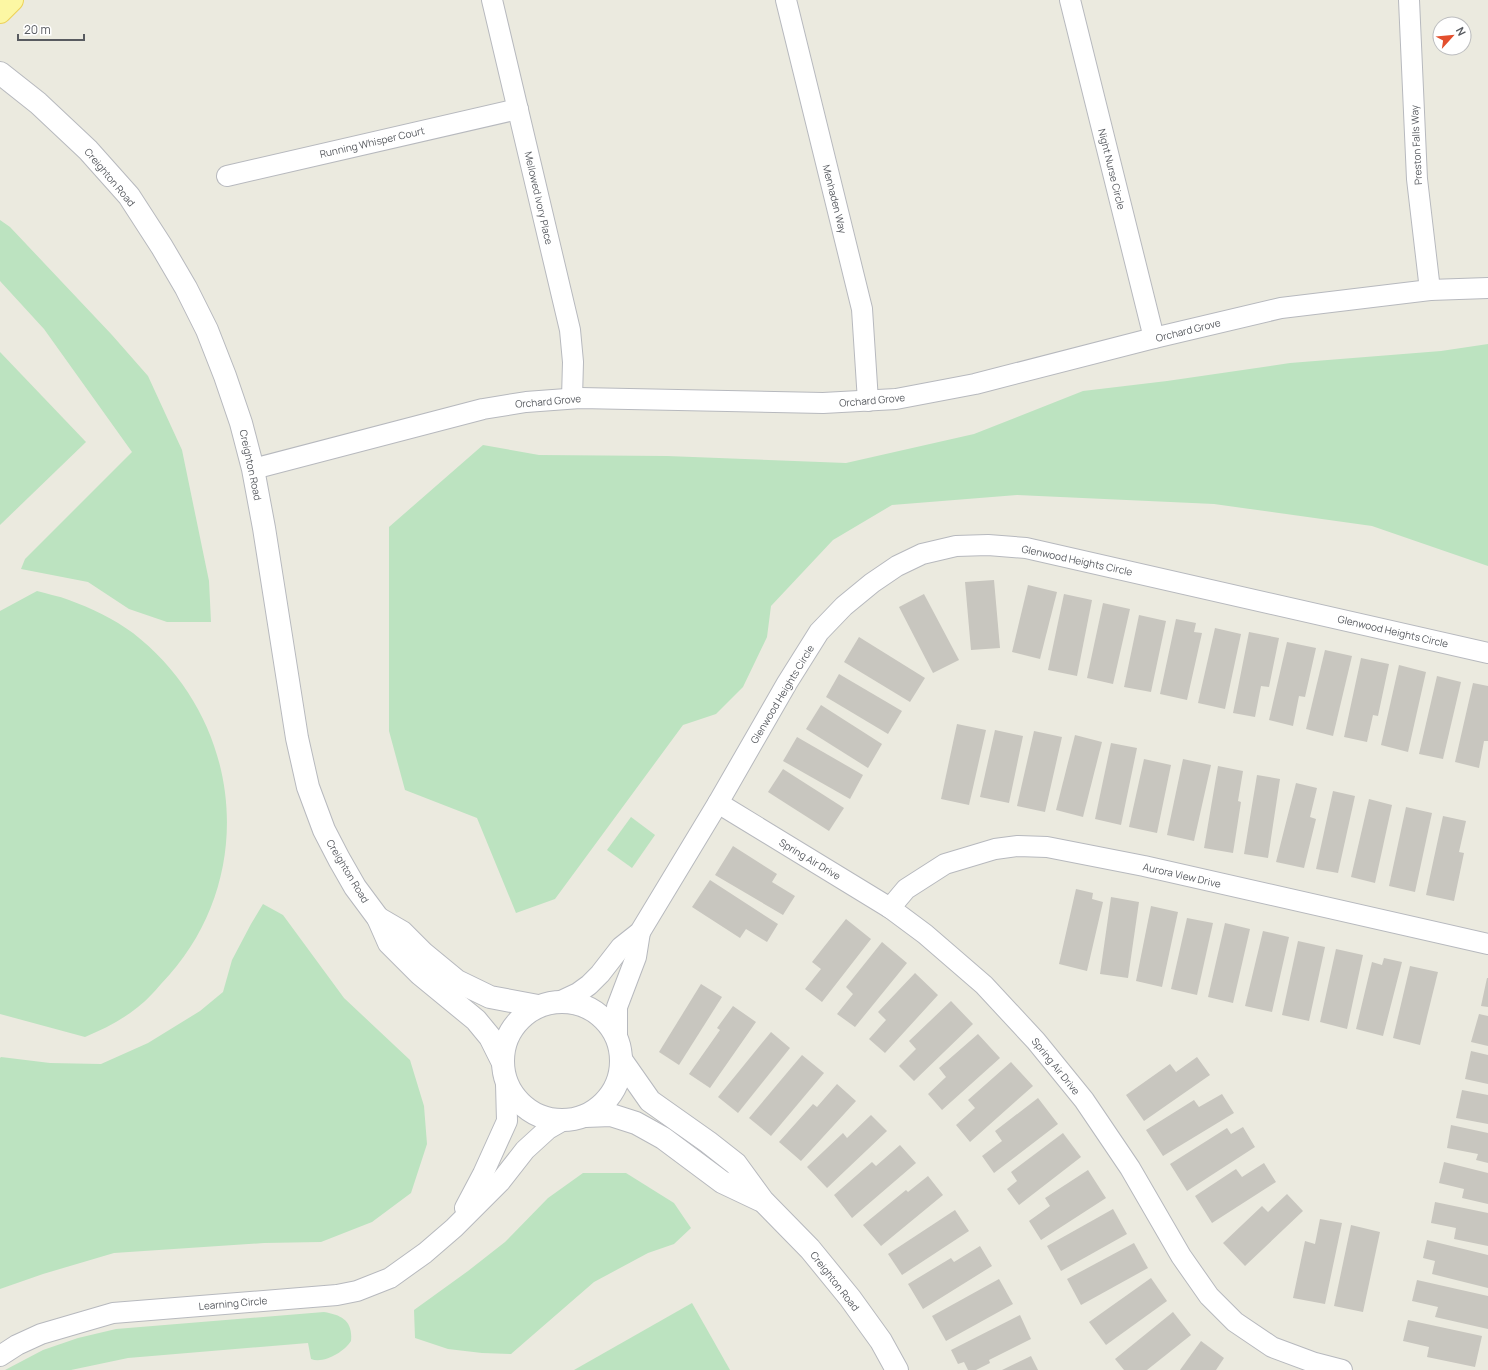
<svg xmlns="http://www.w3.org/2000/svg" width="1488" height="1370" viewBox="0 0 1488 1370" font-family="Manrope,sans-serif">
	<rect width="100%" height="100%" fill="#ebeadf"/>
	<g fill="#bce3c0">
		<path d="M 0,220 L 10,227 L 112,335 L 148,376 L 182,450 L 209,581 L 211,622 L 167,622 L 129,609 L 88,582 L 21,569 L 25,559 L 132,452 L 44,329 L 0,281 Z"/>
		<path d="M 1488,344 L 1488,566 L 1372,526 L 1214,504 L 1017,495 L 892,505 L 833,540 L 771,606 L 767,637 L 743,687 L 716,714 L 683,725 L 555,899 L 516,913 L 477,818 L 405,790 L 389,731 L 389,527 L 483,445 L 539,455 L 667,456 L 846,463 L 974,434 L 1083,391 L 1167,381 L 1290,363 L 1441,351 Z"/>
		<path d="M 0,352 L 86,442 L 0,525 Z"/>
		<path d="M 37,591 C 47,594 59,596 69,600 C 91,608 114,619 133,633 C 245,720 260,882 161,984 C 154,992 146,1001 138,1007 C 122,1020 104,1029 85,1037 L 0,1014 L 0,611 Z"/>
		<path d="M 631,817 L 655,835 L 632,868 L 607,850 Z"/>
		<path d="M 263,904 L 283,915 L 344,998 L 410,1060 L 424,1106 L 427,1144 L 411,1193 L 372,1222 L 321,1242 L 264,1243 L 114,1253 L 43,1274 L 0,1289 L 0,1058 L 1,1057 L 50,1063 L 101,1064 L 148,1043 L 200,1011 L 223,992 L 232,960 L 251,924 Z"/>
		<path d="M 583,1173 L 626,1173 L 674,1203 L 691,1228 L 674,1244 L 648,1253 L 594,1282 L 511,1354 L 482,1353 L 448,1349 L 415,1338 L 414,1310 L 468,1271 L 505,1242 L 548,1198 Z"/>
		<path d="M 692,1303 L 730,1370 L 574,1370 Z"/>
		<path d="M 324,1312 C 342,1315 353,1321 351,1341 C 344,1352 324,1364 311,1359 L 308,1343 L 128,1358 L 71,1370 L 5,1370 L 43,1350 L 78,1338 L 116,1329 Z"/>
	</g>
	<g fill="#c8c6bf">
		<path d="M 994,580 L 1000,648 L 971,650 L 965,582 Z"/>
		<path d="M 1028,585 L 1057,592 L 1040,659 L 1012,652 Z"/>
		<path d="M 924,594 L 959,660 L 933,673 L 899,607 Z"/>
		<path d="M 1064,594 L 1092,600 L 1077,676 L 1048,670 Z"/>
		<path d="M 1103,603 L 1130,609 L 1113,684 L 1087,678 Z"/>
		<path d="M 1139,615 L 1166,621 L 1151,692 L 1124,687 Z"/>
		<path d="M 1176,619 L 1196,623 L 1194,632 L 1202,633 L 1187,700 L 1160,694 Z"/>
		<path d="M 1215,628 L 1241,634 L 1225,709 L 1198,703 Z"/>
		<path d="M 1249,632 L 1279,638 L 1269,687 L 1261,686 L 1255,717 L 1233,713 Z"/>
		<path d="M 859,637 L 925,678 L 910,702 L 844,662 Z"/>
		<path d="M 1287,642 L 1316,648 L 1305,697 L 1299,696 L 1293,726 L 1269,720 Z"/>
		<path d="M 1325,650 L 1352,656 L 1333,736 L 1306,729 Z"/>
		<path d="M 1361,658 L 1389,664 L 1378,716 L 1373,715 L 1367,742 L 1344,737 Z"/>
		<path d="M 1399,665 L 1426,672 L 1408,752 L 1381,745 Z"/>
		<path d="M 839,674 L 902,711 L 888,734 L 826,697 Z"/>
		<path d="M 1437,676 L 1461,682 L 1443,759 L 1419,754 Z"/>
		<path d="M 1473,683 L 1488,686 L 1488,741 L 1484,741 L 1479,768 L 1455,762 Z"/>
		<path d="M 821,705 L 882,744 L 868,768 L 806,729 Z"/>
		<path d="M 957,724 L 986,730 L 969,805 L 941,799 Z"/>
		<path d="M 995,730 L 1023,736 L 1009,803 L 980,797 Z"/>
		<path d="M 1034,731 L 1062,737 L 1045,812 L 1017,806 Z"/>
		<path d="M 1075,735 L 1102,742 L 1083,817 L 1056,810 Z"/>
		<path d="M 797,737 L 863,775 L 850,799 L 783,761 Z"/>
		<path d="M 1111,743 L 1137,748 L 1121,825 L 1095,819 Z"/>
		<path d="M 1144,759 L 1171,765 L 1157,833 L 1129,827 Z"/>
		<path d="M 1183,759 L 1211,765 L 1194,841 L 1167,835 Z"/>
		<path d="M 1218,766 L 1243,771 L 1238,801 L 1241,802 L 1233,853 L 1204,848 Z"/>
		<path d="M 783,769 L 844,808 L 829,831 L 768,792 Z"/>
		<path d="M 1257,775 L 1280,779 L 1268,858 L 1244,854 Z"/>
		<path d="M 1296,783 L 1317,788 L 1310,817 L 1316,819 L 1304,868 L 1276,862 Z"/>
		<path d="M 1333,791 L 1355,796 L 1338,873 L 1316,869 Z"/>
		<path d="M 1369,799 L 1392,805 L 1375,883 L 1351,877 Z"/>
		<path d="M 1406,807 L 1432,813 L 1415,892 L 1389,886 Z"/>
		<path d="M 1443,816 L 1466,821 L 1459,852 L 1464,853 L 1454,901 L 1426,895 Z"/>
		<path d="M 733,846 L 777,874 L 772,882 L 795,896 L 783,915 L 715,875 Z"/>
		<path d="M 710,880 L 778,924 L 767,942 L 746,929 L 740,938 L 692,907 Z"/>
		<path d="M 1076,889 L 1093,893 L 1092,899 L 1103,902 L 1087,971 L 1059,964 Z"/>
		<path d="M 1111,897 L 1139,902 L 1128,978 L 1100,974 Z"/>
		<path d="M 1151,906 L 1178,912 L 1162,987 L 1136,981 Z"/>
		<path d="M 1187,918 L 1213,923 L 1197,995 L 1171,989 Z"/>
		<path d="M 846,919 L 871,939 L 822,1002 L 805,989 L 821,969 L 812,962 Z"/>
		<path d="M 1225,923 L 1250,929 L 1233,1003 L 1208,997 Z"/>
		<path d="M 1263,931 L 1289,937 L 1272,1012 L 1245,1006 Z"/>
		<path d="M 1298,941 L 1325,947 L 1309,1021 L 1282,1015 Z"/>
		<path d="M 882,942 L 907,963 L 855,1027 L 837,1014 L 853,994 L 846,987 Z"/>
		<path d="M 1336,949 L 1363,955 L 1347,1029 L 1320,1022 Z"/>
		<path d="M 1384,958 L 1402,962 L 1383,1036 L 1356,1029 L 1372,962 L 1382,965 Z"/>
		<path d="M 1410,966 L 1438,972 L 1420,1045 L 1393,1038 Z"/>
		<path d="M 915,973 L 938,995 L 885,1053 L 869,1039 L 886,1020 L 878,1012 Z"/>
		<path d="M 1487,978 L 1488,978 L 1488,1007 L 1481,1006 Z"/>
		<path d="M 701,984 L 722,997 L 679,1065 L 659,1052 Z"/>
		<path d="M 951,1001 L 973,1024 L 914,1081 L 899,1066 L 916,1049 L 909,1041 Z"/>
		<path d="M 733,1006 L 756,1022 L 710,1088 L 689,1074 L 720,1030 L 717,1028 Z"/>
		<path d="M 1479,1014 L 1488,1016 L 1488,1046 L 1471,1042 Z"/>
		<path d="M 771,1032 L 790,1048 L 738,1113 L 718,1097 Z"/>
		<path d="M 978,1034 L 1000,1058 L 942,1110 L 928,1094 L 946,1077 L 939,1068 Z"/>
		<path d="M 1471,1051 L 1488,1055 L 1488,1084 L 1465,1079 Z"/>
		<path d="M 802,1055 L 824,1073 L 771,1136 L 749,1118 Z"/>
		<path d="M 1197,1057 L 1210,1075 L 1144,1121 L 1126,1095 L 1170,1064 L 1176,1072 Z"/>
		<path d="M 1011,1062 L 1033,1086 L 970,1142 L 956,1125 L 975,1108 L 968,1100 Z"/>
		<path d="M 837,1084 L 856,1101 L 801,1161 L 779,1142 L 813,1104 L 817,1107 Z"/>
		<path d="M 1462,1090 L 1488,1095 L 1488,1124 L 1456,1118 Z"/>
		<path d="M 1222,1094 L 1234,1113 L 1163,1156 L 1146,1130 L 1194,1100 L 1199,1107 Z"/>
		<path d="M 1038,1098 L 1058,1124 L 994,1173 L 982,1156 L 1002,1141 L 995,1131 Z"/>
		<path d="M 871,1115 L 887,1131 L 827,1188 L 807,1167 L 843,1133 L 847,1138 Z"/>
		<path d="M 1451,1125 L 1488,1133 L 1488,1163 L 1476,1160 L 1478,1154 L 1447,1148 Z"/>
		<path d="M 1243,1127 L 1255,1147 L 1187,1191 L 1170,1164 L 1227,1128 L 1231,1134 Z"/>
		<path d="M 1063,1133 L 1081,1157 L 1019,1205 L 1007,1189 L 1017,1181 L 1011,1172 Z"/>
		<path d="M 900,1145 L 916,1163 L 852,1218 L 834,1195 L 872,1162 L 876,1166 Z"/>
		<path d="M 1444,1162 L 1488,1173 L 1488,1204 L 1462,1198 L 1464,1189 L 1439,1183 Z"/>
		<path d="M 1264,1163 L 1276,1182 L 1212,1223 L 1195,1196 L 1236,1169 L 1242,1177 Z"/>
		<path d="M 1088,1170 L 1106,1198 L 1041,1240 L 1029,1221 L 1050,1206 L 1045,1198 Z"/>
		<path d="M 928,1176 L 943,1195 L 881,1246 L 863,1225 L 906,1190 L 908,1192 Z"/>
		<path d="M 1287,1194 L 1303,1211 L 1245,1266 L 1223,1243 L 1262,1206 L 1268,1212 Z"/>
		<path d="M 1435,1202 L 1488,1213 L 1488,1246 L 1454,1239 L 1456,1228 L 1431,1223 Z"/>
		<path d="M 1113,1209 L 1127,1234 L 1061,1271 L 1047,1246 Z"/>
		<path d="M 955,1210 L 969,1231 L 902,1275 L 888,1254 Z"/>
		<path d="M 1320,1219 L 1342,1223 L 1325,1304 L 1293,1298 L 1305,1241 L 1315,1244 Z"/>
		<path d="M 1351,1225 L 1380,1232 L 1363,1312 L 1334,1306 Z"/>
		<path d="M 1427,1240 L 1488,1255 L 1488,1288 L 1432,1274 L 1435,1261 L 1423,1258 Z"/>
		<path d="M 1134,1243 L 1148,1268 L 1081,1305 L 1067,1279 Z"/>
		<path d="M 980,1246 L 992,1266 L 923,1309 L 908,1284 L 951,1258 L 954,1262 Z"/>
		<path d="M 1151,1278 L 1167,1301 L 1106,1345 L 1089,1322 Z"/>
		<path d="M 999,1279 L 1013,1304 L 946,1341 L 932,1316 Z"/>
		<path d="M 1417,1280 L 1488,1296 L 1488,1329 L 1435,1317 L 1438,1307 L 1412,1301 Z"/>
		<path d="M 1173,1312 L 1191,1335 L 1147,1370 L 1124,1370 L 1115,1359 Z"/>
		<path d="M 1020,1315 L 1031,1339 L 989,1360 L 990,1363 L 976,1370 L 968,1370 L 964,1362 L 958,1364 L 951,1350 Z"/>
		<path d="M 1408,1320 L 1482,1336 L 1475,1367 L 1427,1357 L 1429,1347 L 1403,1341 Z"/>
		<path d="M 1201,1341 L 1224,1358 L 1216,1370 L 1180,1370 Z"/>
		<path d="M 1031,1356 L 1038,1370 L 1002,1370 Z"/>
	</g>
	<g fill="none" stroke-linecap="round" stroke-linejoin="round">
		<g stroke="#b7b9be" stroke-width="22">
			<g id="minor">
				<path d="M 492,0 L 570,330 L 573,362 L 572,398"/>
				<path d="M 786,0 L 862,309 L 868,401"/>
				<path d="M 1070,0 L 1154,338"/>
				<path d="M 1409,0 L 1417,179 L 1430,290"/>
				<path d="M 227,176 L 518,109"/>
				<path d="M 253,469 L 483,409 L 526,402 L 580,398 L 823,403 L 896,399 L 975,384 L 1154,338 L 1281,308 L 1430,290 L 1488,288"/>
				<path d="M 718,803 L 890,908 L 925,934 L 984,985 L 1036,1041 L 1084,1100 L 1130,1168 L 1181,1256 L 1209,1296 L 1235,1322 L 1272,1347 L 1315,1363 L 1342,1370"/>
				<path d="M 890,908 L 906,889 L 945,864 L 995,849 L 1018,846 L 1047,847 L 1144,866 L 1488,944"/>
				<path d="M 561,1001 L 578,993 L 589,985 L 600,974 L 621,947 L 640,932 L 718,803 L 787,683 L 819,632 L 844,606 L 872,583 L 897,566 L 922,554 L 956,546 L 988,545 L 1026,548 L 1488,653"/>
				<path d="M 617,1038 L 617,1007 L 636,957 L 640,932"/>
				<path d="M 465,1208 L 483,1174 L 507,1121 L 506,1084"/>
				<path d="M 0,1356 L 17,1345 L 41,1334 L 113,1313 L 337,1295 L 357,1291 L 390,1278 L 425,1253 L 454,1228 L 500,1182 L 525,1150 L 548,1129 L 562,1121"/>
			</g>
		</g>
		<g stroke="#b7b9be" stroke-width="24">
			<g id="tertiary">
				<path d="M 0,73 L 38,103 L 88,150 L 129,196 L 162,247 L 186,288 L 207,330 L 225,376 L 241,423 L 253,469 L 264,528 L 297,738 L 308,787 L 324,830 L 339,859 L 355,887 L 378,918 L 389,943 L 420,974 L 476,1020 L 490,1037 L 502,1061"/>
				<path d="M 378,918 L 402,932 L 423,953 L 457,981 L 490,997 L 538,1006"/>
				<circle cx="562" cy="1061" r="59"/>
				<path d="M 622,1061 L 650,1101 L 708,1142 L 736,1164 L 763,1201 L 810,1249 L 850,1298 L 881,1341 L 897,1370"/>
				<path d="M 585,1116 L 611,1115 L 636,1123 L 663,1138 L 722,1182 L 760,1200"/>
			</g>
		</g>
		<g stroke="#edd257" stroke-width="24">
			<path id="primary" d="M 0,12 L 12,0"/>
		</g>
		<use href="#minor" stroke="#fff" stroke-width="20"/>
		<use href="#tertiary" stroke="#fff" stroke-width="22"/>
		<use href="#primary" stroke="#fcf7a3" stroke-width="22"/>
	</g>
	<g text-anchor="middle" stroke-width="4" stroke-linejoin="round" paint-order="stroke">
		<g font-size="10" fill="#585b60" stroke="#fff">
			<text transform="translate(372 142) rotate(-13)" y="4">Running Whisper Court</text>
			<text transform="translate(1416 145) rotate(-93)" y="4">Preston Falls Way</text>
			<text transform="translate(1112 169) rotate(76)" y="4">Night Nurse Circle</text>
			<text transform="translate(110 177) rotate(50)" y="4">Creighton Road</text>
			<text transform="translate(539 198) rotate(77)" y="4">Mellowed Ivory Place</text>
			<text transform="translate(835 199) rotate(76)" y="4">Menhaden Way</text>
			<text transform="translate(1188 330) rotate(-14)" y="4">Orchard Grove</text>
			<text transform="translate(872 400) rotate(-5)" y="4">Orchard Grove</text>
			<text transform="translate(548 401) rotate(-5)" y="4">Orchard Grove</text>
			<text transform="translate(251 465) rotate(78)" y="4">Creighton Road</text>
			<text transform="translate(1077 560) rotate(12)" y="4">Glenwood Heights Circle</text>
			<text transform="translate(1393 631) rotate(13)" y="4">Glenwood Heights Circle</text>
			<text transform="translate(782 694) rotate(-59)" y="4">Glenwood Heights Circle</text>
			<text transform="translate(810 859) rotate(31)" y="4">Spring Air Drive</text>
			<text transform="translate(348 871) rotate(59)" y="4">Creighton Road</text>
			<text transform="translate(1182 875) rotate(13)" y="4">Aurora View Drive</text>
			<text transform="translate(1056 1066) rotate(51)" y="4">Spring Air Drive</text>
			<text transform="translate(835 1281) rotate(52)" y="4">Creighton Road</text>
			<text transform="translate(233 1303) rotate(-5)" y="4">Learning Circle</text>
		</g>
	</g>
	<g transform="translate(1452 36) rotate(63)"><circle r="19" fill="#ffffff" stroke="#bcbdbf"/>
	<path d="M0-3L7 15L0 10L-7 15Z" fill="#e34f2d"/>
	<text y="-6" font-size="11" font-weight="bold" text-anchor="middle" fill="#585b60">N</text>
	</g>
	<path d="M18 34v6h66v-6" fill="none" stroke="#585b60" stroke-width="2"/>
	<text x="24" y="34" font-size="12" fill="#585b60" stroke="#ffffff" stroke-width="3" paint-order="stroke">20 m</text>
</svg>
